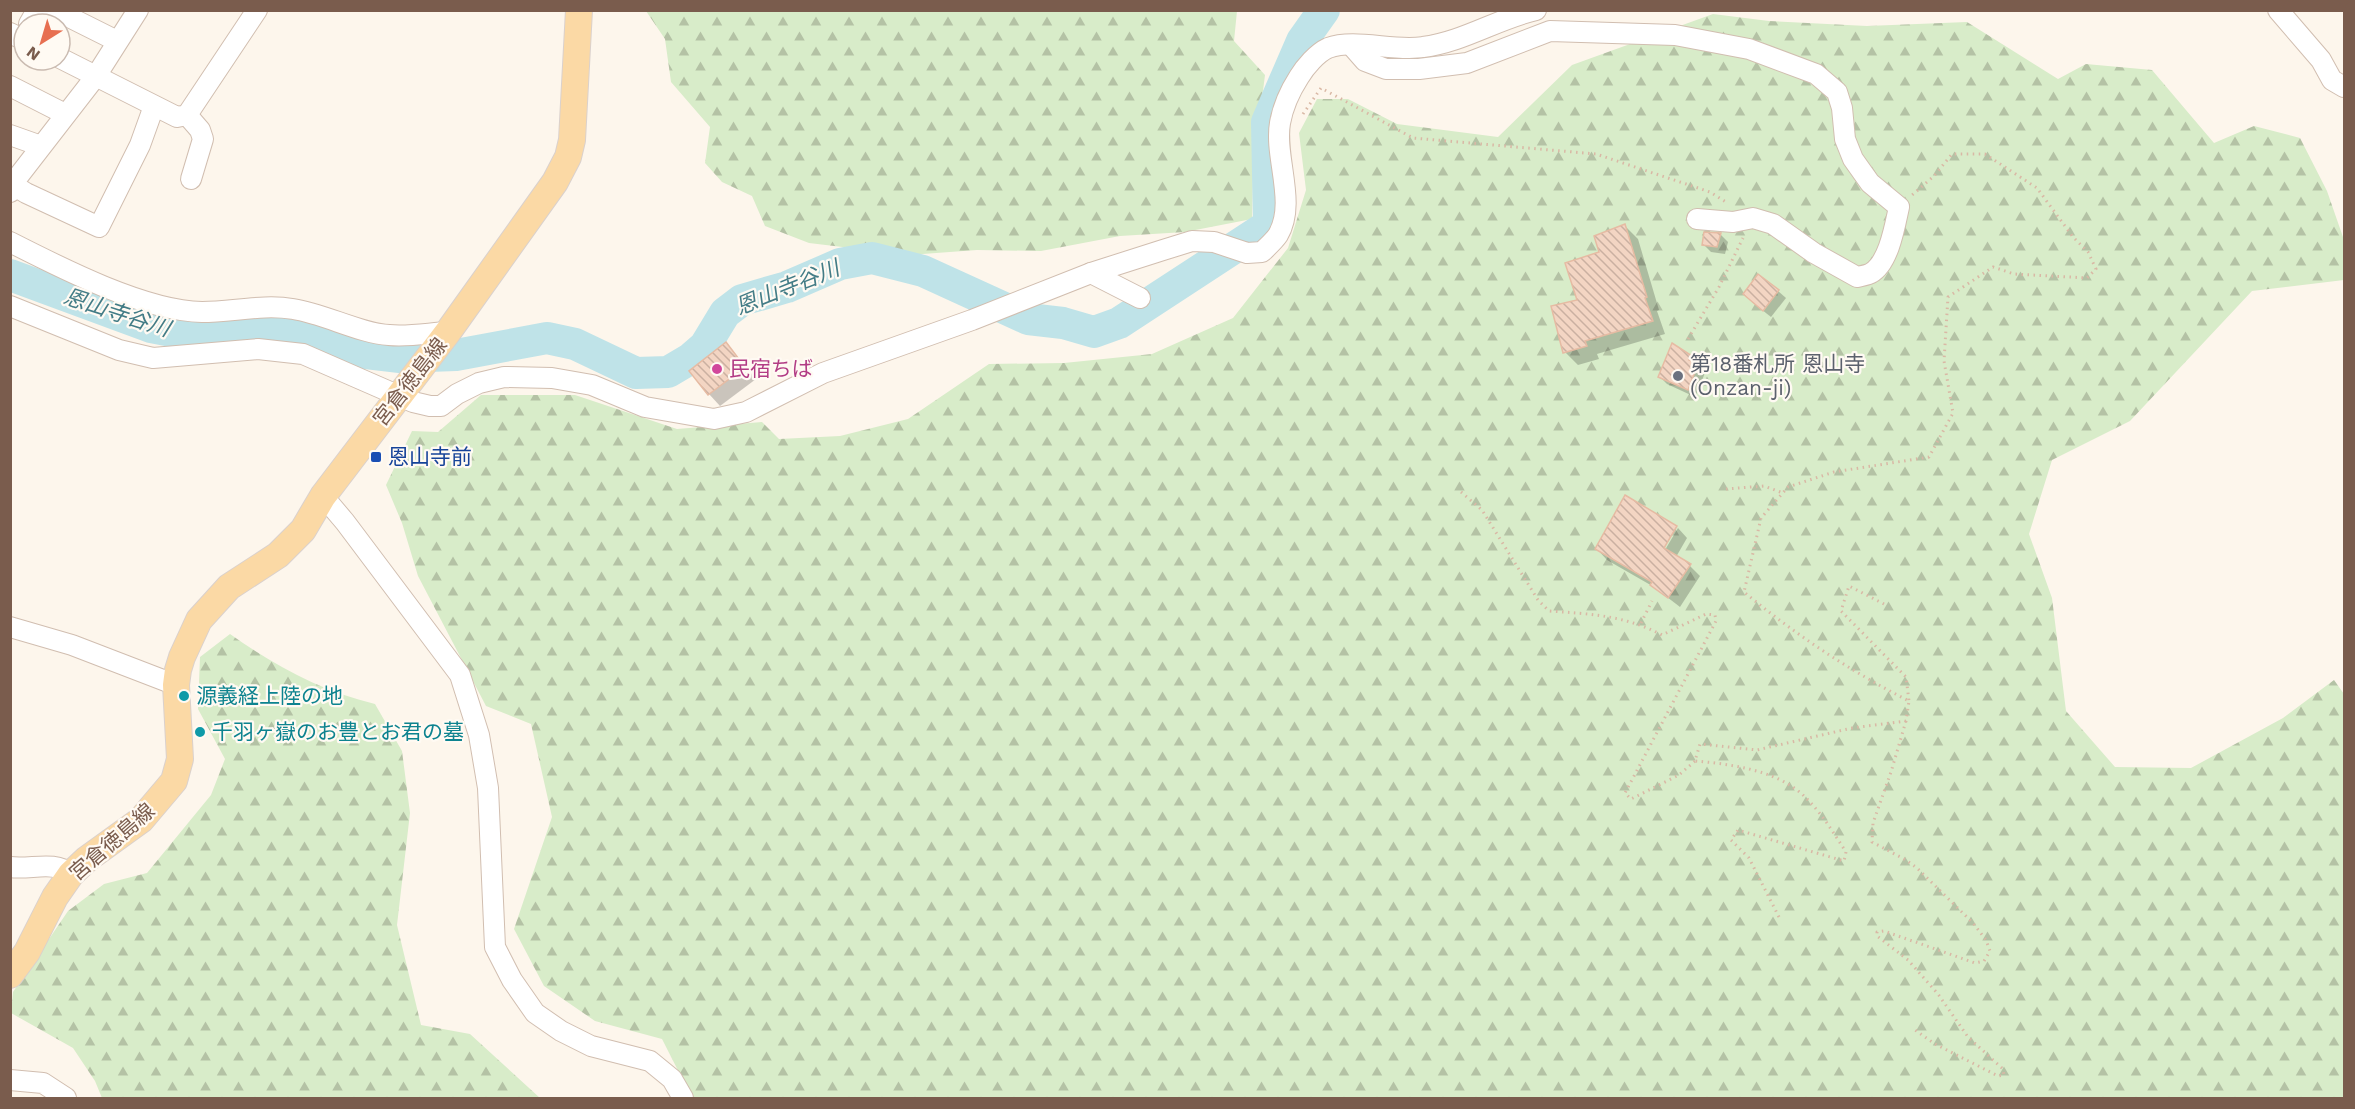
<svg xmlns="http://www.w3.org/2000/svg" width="2355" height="1109" viewBox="0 0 2355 1109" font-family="'Work Sans','Noto Sans JP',sans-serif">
	<defs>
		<pattern id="forest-firs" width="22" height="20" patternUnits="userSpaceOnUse" patternTransform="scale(1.5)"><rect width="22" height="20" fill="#d8ecc9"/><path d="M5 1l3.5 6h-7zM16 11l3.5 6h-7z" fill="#b4c2a5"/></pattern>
		<pattern id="building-back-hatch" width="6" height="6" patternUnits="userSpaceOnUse" patternTransform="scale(1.5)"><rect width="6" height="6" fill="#f3d5c3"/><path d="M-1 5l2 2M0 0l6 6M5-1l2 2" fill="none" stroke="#cab0a1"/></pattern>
	</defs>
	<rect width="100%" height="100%" fill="#fdf6ec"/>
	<g fill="url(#forest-firs)">
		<path d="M 646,11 L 1237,11 L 1234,41 L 1265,75 L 1253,170 L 1252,219 L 1185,232 L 1120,236 L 1041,251 L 977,250 L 909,255 L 809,243 L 765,226 L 752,196 L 722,182 L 705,163 L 710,127 L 671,82 L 665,39 Z"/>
		<path d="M 1713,14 L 1769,21 L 1867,26 L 1967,22 L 2058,79 L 2086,64 L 2152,70 L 2214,143 L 2254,126 L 2300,138 L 2327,191 L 2344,240 L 2344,280 L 2252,291 L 2130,421 L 2052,460 L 2029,534 L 2052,598 L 2066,711 L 2115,767 L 2191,768 L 2283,718 L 2334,680 L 2344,694 L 2344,1098 L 692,1098 L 662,1039 L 595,1021 L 544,986 L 514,929 L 552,817 L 531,724 L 486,706 L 418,576 L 402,523 L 386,485 L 412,431 L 438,432 L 481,395 L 575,395 L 677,429 L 762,422 L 779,439 L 840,436 L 908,419 L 989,364 L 1064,363 L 1152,354 L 1233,318 L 1288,248 L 1306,190 L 1299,133 L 1317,99 L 1348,99 L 1397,124 L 1498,137 L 1572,65 Z"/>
		<path d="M 230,634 C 275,666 321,691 375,704 L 402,751 L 410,813 L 397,925 L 421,1025 L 470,1034 L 540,1098 L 102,1098 L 95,1081 L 73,1048 L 11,1013 L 13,992 L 68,911 L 104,884 L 147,873 L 211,795 L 225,759 L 198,709 L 200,657 Z"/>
	</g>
	<g fill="#0003">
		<path d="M 1625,226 L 1638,239 L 1659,310 L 1657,311 L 1665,334 L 1597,354 L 1599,359 L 1578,365 L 1565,352 L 1579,301 L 1601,253 Z"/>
		<path d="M 1720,234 L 1728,242 L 1725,254 L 1711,252 L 1703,244 Z"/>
		<path d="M 1778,291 L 1786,298 L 1771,317 L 1752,302 Z"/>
		<path d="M 726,344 L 756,379 L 720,406 L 709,394 Z"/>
		<path d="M 1691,357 L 1705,373 L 1695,397 L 1667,384 L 1660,377 Z"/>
		<path d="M 1625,497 L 1677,528 L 1674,528 L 1659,554 L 1662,555 L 1678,528 L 1687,538 L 1676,557 L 1690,566 L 1700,576 L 1680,607 L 1654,587 L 1607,560 L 1597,549 Z"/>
	</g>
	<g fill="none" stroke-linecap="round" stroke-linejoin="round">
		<path stroke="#bfe3e8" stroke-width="32" d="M 10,275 L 151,327 L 187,334 L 284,327 L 366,353 L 400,357 L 456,355 L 547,338 L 575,344 L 636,373 L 668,372 L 690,359 L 705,346 L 725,313 L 742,300 L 787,287 L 840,264 L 872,258 L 923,271 L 1028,319 L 1063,323 L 1094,332 L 1119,323 L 1269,225 L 1267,122 L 1302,41 L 1324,10"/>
	</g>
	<g fill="url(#building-back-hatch)" stroke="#e6bba3" stroke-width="1.5">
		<path d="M 1625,224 L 1647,297 L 1645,298 L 1653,321 L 1585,341 L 1587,346 L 1563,353 L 1551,306 L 1577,300 L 1565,263 L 1599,252 L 1594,236 Z"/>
		<path d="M 1704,232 L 1721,233 L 1717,247 L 1702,245 Z"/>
		<path d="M 1758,274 L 1779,290 L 1763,311 L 1743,294 Z"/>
		<path d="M 726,342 L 745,367 L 708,395 L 689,371 Z"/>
		<path d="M 1672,343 L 1692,356 L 1689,360 L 1698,364 L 1688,390 L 1658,377 Z"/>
		<path d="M 1625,495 L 1677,526 L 1664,548 L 1691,564 L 1668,598 L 1650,585 L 1652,582 L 1595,549 Z"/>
	</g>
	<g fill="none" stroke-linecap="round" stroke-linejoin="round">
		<g stroke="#d1beb0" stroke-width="22">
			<g id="minor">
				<path d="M 55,10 L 117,41"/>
				<path d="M 2278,10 L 2321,60 L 2332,80 L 2344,87"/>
				<path d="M 29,24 L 37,10"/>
				<path d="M 10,33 L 24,40"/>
				<path d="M 1351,45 L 1365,61 L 1386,69 L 1419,69 L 1467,63 L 1550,31 L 1675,35 L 1749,49 L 1816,74 L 1837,92 L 1842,108 L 1845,139 L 1853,159 L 1870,183 L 1899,207 C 1895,225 1889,263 1871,273 C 1868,275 1861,276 1857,277 L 1814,253 L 1773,224 L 1753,218 L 1733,222 L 1697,219"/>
				<path d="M 60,58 L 177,117 L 187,115 L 257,10"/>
				<path d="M 10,86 L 65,114"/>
				<path d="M 187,115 L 200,130 L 203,139 L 191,179"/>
				<path d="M 10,135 L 41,146"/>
				<path d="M 10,183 L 26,193 L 99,227 L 140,145 L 154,106"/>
				<path d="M 10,192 L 17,178 L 96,76 L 138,10"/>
				<path d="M 10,242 C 61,268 145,311 202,312 C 232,312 263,304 293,309 C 325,314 359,333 389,335 C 408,337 429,333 448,332"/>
				<path d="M 1091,273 L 1140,298"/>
				<path d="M 10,306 L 119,350 L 153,358 L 258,349 L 303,354 L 413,402 L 430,406 L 441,406 L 457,394 L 479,383 L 504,377 L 552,378 L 592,385 L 645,407 L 714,419 L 746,412 L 823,373 L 972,320 L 1091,273 L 1163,250 L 1192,241 L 1214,242 L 1247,253 L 1262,252 C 1267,247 1274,241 1278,235 C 1297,203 1274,157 1280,123 C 1283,106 1290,91 1299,77 C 1305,67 1317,53 1328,48 C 1355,38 1394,52 1423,47 C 1463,42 1497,19 1536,10"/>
				<path d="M 323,496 L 345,522 L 460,675 L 479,735 L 488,788 L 495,947 L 512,980 L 535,1013 L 561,1031 L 591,1046 L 650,1061 L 672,1079 L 683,1098"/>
				<path d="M 10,627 L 72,645 L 176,685"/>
				<path d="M 10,867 C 31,870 54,860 71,874"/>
				<path d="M 10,1080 L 43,1083 L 66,1098"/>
			</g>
		</g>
		<g stroke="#dad1cd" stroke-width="28">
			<path id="major" d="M 10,975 L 27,952 L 55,897 L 71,874 L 87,859 L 141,820 L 174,781 L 180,759 L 176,685 L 178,670 L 182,657 L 199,620 L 229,587 L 278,555 L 303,530 L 323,496 L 448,332 L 555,182 L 568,157 L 572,140 L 579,10"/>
		</g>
		<g stroke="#d9b8a5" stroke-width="3" stroke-dasharray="1.5 4.5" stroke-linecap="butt">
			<path d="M 1303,114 L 1321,88 L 1413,138 L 1596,154 L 1710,192 L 1726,202"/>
			<path d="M 1688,339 L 1719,287 L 1743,238"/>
			<path d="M 1726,489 L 1764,486 L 1783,493"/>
			<path d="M 1461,492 L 1482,510 L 1538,600 L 1549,611 C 1590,614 1624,615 1662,635 L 1706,614 L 1715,615 L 1716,621 L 1625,793 L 1631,799 L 1679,775 L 1695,761"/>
			<path d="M 1884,604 L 1849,586 L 1841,611 L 1906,677 L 1909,701"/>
			<path d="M 1641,623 L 1652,601"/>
			<path d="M 1906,721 L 1891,772 L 1873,823 L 1872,842 L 1906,860 L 1917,868 L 1973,923 L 1986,940 L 1990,951 L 1984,961 L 1975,963 L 1884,931 L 1877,932 L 1877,936 L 1908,960 L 1938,994 L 1968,1037 L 2003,1069 L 2004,1075 L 1998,1076 L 1935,1044 L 1915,1030"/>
			<path d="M 1779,917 L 1749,858 L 1731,840 L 1738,830 L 1844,861 L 1846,852 C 1833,832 1821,812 1804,796 C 1777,770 1730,764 1695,761 L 1700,744 L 1757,750 L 1852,728 L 1906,721 L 1909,701 C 1850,671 1796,635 1744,592 L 1761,518 L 1788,487 L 1834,472 L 1929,457 L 1953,413 L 1944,361 L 1948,297 L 1993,267 L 2014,274 L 2087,278 L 2096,269 L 2088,252 L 2073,237 L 2037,188 L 1985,154 L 1952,154 L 1934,176 L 1911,196"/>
		</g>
		<use href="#minor" stroke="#fff" stroke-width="20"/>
		<use href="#major" stroke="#fbd9a5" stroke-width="26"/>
	</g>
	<circle fill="#d1479c" stroke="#fffaf3" stroke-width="2" cx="717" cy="369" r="6"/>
	<circle fill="#6b7280" stroke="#fffaf3" stroke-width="2" cx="1678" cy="376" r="6"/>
	<rect fill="#1a4fb4" stroke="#fffaf3" stroke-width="2" x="370" y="451" width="12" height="12" rx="3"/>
	<g fill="#0f9aa8" stroke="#fffaf3" stroke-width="2">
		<circle cx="184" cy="696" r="6"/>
		<circle cx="200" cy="732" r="6"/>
	</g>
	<g text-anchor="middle" stroke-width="4.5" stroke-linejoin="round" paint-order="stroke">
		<g font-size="21" fill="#5b616d" stroke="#fffaf3" text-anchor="start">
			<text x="1690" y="371">第18番札所 恩山寺<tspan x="1690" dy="24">(Onzan-ji)</tspan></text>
		</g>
		<g font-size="21" fill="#b23c85" stroke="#fffaf3" text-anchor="start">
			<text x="729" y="376">民宿ちば</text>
		</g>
		<g font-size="21" fill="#7a5c4d" stroke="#fffaf3">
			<text transform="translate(410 382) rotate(-52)" y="7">宮倉徳島線</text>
			<text transform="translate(112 842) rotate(-41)" y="7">宮倉徳島線</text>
		</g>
		<g font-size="21" fill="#164399" stroke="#fffaf3" text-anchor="start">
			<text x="388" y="464">恩山寺前</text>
		</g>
		<g font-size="21" fill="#0d838f" stroke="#fffaf3" text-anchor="start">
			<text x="196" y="703">源義経上陸の地</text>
			<text x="212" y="739">千羽ヶ嶽のお豊とお君の墓</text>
		</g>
		<g font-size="22" font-style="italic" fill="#437c86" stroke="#fffaf3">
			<text transform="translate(787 287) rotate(-22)" y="8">恩山寺谷川</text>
			<text transform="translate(117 312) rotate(18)" y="8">恩山寺谷川</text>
		</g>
	</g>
	<rect width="2355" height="1109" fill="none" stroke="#7a5c4d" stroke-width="24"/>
	<g transform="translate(42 42) rotate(217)"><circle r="28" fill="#fffaf3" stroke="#cabbb1" stroke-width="1.5"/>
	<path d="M0-4.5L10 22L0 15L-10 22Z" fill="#e76f51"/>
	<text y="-9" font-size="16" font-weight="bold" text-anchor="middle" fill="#7a5c4d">N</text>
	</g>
</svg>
